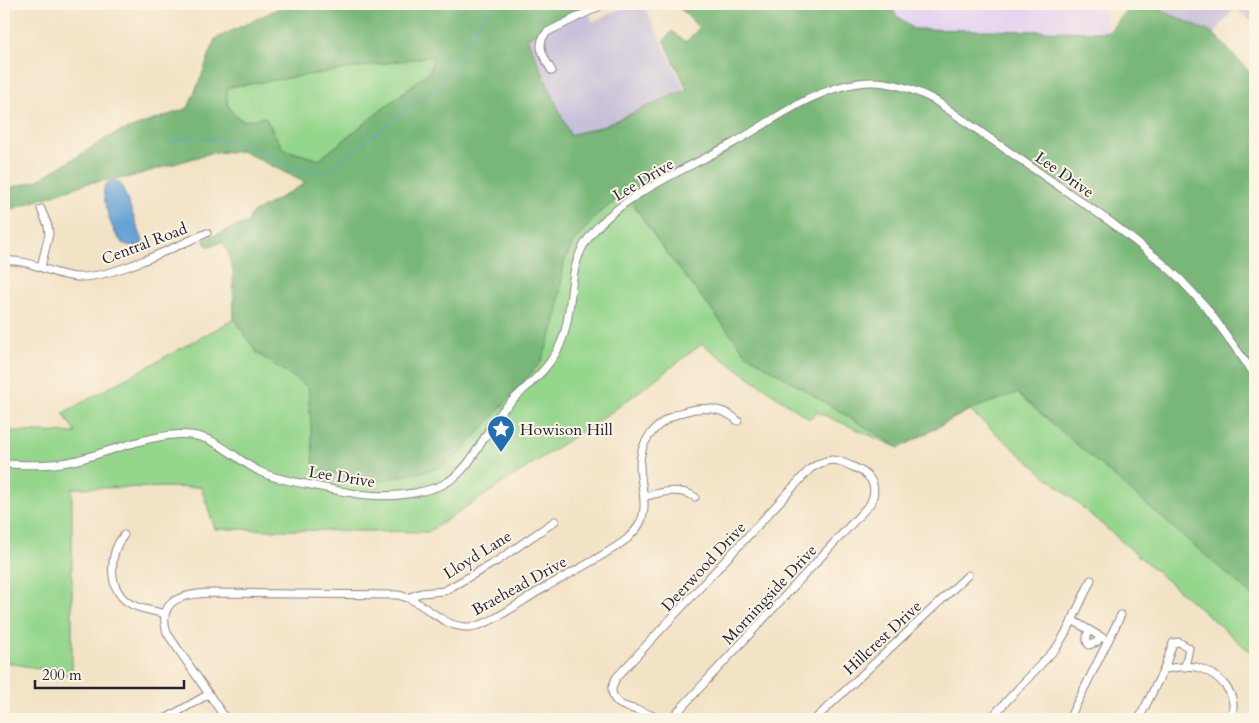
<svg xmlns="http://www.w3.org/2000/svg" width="1259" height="723" viewBox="0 0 1259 723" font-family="Cardo,serif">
	<rect width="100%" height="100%" fill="#fcf5e5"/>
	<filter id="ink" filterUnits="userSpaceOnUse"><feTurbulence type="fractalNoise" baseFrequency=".02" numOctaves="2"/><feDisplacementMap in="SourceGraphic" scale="10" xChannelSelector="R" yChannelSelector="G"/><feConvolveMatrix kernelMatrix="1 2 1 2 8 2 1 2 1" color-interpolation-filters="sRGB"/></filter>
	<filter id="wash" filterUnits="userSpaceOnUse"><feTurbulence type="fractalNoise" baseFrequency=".0096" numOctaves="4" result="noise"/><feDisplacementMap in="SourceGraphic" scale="20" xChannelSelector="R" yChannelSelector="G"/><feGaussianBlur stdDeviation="1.12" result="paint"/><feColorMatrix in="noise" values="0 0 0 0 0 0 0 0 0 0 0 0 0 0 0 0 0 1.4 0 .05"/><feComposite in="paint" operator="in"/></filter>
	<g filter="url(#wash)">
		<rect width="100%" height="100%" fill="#f3e3c6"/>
		<path fill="#e5d3f1" d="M 893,4 L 1103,4 L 1109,32 L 913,29 L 895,13 Z"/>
		<g fill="#c7c0d9">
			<path d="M 631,4 L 643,4 L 685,90 L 601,127 L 570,135 L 527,38 L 585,5 L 593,22 Z"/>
			<path d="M 1150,4 L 1255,4 L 1255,24 L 1235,8 L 1214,34 L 1154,7 Z"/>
		</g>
		<g fill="#95d68d" stroke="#5c7c64">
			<path d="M 433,55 L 430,71 L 319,160 L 283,149 L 265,117 L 244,121 C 231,115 225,105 227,90 L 230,87 Z"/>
			<path d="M 688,89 L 1255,290 L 1255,656 L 969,410 L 899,448 L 817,412 L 809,419 L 702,344 L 613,411 L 428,532 L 215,529 L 201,487 L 72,488 L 72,675 L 4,662 L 4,431 L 76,433 L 63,413 L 570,135 L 601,127 Z"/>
		</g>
		<path fill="#78b778" stroke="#4d6c5a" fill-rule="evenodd" d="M 287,4 L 587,4 L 527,38 L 570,135 L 601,127 L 687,89 L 664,41 L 672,31 L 686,42 L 699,28 L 679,7 L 672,7 L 669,4 L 892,4 L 895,14 L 913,29 L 1109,32 L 1128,7 L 1154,7 L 1214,34 L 1255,78 L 1255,598 L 1017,393 L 969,410 L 899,448 L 746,354 L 659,243 L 626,193 L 599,213 L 573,243 L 564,263 L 556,322 L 541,362 L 462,452 L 439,468 L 380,481 L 314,470 L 308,387 L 257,353 L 234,319 L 233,272 L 228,252 L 224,244 L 221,243 L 208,246 L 204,243 L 205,239 L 248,222 L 251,214 L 306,183 L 242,151 L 211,153 L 130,177 L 88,183 L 4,212 L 4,189 L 37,181 L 114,134 L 188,108 L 202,75 L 215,39 ZM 433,56 L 430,71 L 319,160 L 283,149 L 265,117 L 244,121 C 231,115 225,105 227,90 L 230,87 Z"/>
		<path fill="#65a2d6" stroke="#446288" d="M 112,181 L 119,182 L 123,189 L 143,241 L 141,246 C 133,247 124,246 119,239 C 112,232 100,194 105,185 C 107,183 109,182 112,181 Z"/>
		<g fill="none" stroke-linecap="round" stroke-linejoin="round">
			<path stroke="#65a2d6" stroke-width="1" d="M 170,142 L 198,137 L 244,143 L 290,167 L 325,173 L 442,82 L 491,4"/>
		</g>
	</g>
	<g filter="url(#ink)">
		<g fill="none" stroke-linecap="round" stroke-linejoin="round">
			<g stroke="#8a8280" stroke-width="9">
				<g id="minor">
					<path d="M 552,71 C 545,59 534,45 547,32 L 604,4"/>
					<path d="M 4,261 C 31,258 51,276 77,277 C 112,279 173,247 207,233"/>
					<path d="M 41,267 L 49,234 L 48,226 L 41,209"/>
					<path d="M 4,464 C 26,465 50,466 73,461 C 107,453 157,431 191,435 C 219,438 237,461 261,472 C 275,479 291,481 306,484 C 345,492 374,500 414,493 C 424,491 433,489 442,485 C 473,470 482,435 503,410 C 524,387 551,370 562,340 C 575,307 566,270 587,240 C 618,195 688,169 735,142 C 774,120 813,89 859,83 C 886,79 912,88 936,101 L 1112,223 L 1159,260 L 1179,278 L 1206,307 L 1255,375"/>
					<path d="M 644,497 C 661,492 679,487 695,497"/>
					<path d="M 124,535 C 110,551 107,584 125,600 C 135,609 152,610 165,614"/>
					<path d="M 410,597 L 421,593 L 444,591 L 497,561 L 555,521"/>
					<path d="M 1072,620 L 1108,641"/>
					<path d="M 1089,630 C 1087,636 1085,640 1089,645 L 1097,642 L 1100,636"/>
					<path d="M 1164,669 L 1173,643 L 1179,642 L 1189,648 L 1185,667"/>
					<path d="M 165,719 L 209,694"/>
					<path d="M 226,719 L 167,633 C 156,598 185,594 212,593 L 398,595 C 424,600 441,628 469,627 C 490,626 520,602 539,591 C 568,574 600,559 627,539 C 630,536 634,532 637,528 C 654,505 634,476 642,450 C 653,414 709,394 738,421"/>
					<path d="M 660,719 C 653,716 645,712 637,710 C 624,706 612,705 612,688 L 616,678 L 810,469 C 817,464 824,461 832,460 C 839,460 845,463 851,466 C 869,473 880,484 870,504 L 671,719"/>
					<path d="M 815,719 L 968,575"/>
					<path d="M 990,719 L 1057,647 L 1069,627 L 1091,580"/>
					<path d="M 1069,719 L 1121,615"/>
					<path d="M 1139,719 L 1164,669 C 1174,668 1187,665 1196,667 C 1219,673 1241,695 1230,719"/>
				</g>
			</g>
			<use href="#minor" stroke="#fff" stroke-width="7"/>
		</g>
	</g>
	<defs>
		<g id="sight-pin" transform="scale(1.4375)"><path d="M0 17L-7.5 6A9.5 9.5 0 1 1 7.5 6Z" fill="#1f6fb2" stroke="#fcf5e5"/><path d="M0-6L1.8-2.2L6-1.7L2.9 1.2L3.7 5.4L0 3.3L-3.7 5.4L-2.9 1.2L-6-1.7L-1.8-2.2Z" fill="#fff"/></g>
	</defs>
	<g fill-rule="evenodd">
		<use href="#sight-pin" x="501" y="429"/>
	</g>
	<g text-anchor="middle" stroke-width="4" stroke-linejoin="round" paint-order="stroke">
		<g font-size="16" fill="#22223b" stroke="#fcf5e5">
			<text transform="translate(1065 174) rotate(35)" y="6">Lee Drive</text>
			<text transform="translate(643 179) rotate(-31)" y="6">Lee Drive</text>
			<text transform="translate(144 243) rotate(-21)" y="6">Central Road</text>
			<text transform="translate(342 476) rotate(9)" y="6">Lee Drive</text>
			<text transform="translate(477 554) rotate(-32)" y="6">Lloyd Lane</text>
			<text transform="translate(703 566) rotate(-47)" y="6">Deerwood Drive</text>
			<text transform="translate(519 585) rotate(-29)" y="6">Braehead Drive</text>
			<text transform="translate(769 594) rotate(-47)" y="6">Morningside Drive</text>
			<text transform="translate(882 637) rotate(-43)" y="6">Hillcrest Drive</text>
		</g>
		<g font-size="16" fill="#22223b" stroke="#fcf5e5" text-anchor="start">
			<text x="520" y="435">Howison Hill</text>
		</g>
	</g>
	<rect width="1259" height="723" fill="none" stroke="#fcf5e5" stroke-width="20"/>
	<path d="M35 680v8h149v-8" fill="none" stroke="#22223b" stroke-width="2.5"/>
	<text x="42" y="680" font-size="15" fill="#22223b" stroke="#fcf5e5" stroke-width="4" paint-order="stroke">200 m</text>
</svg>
